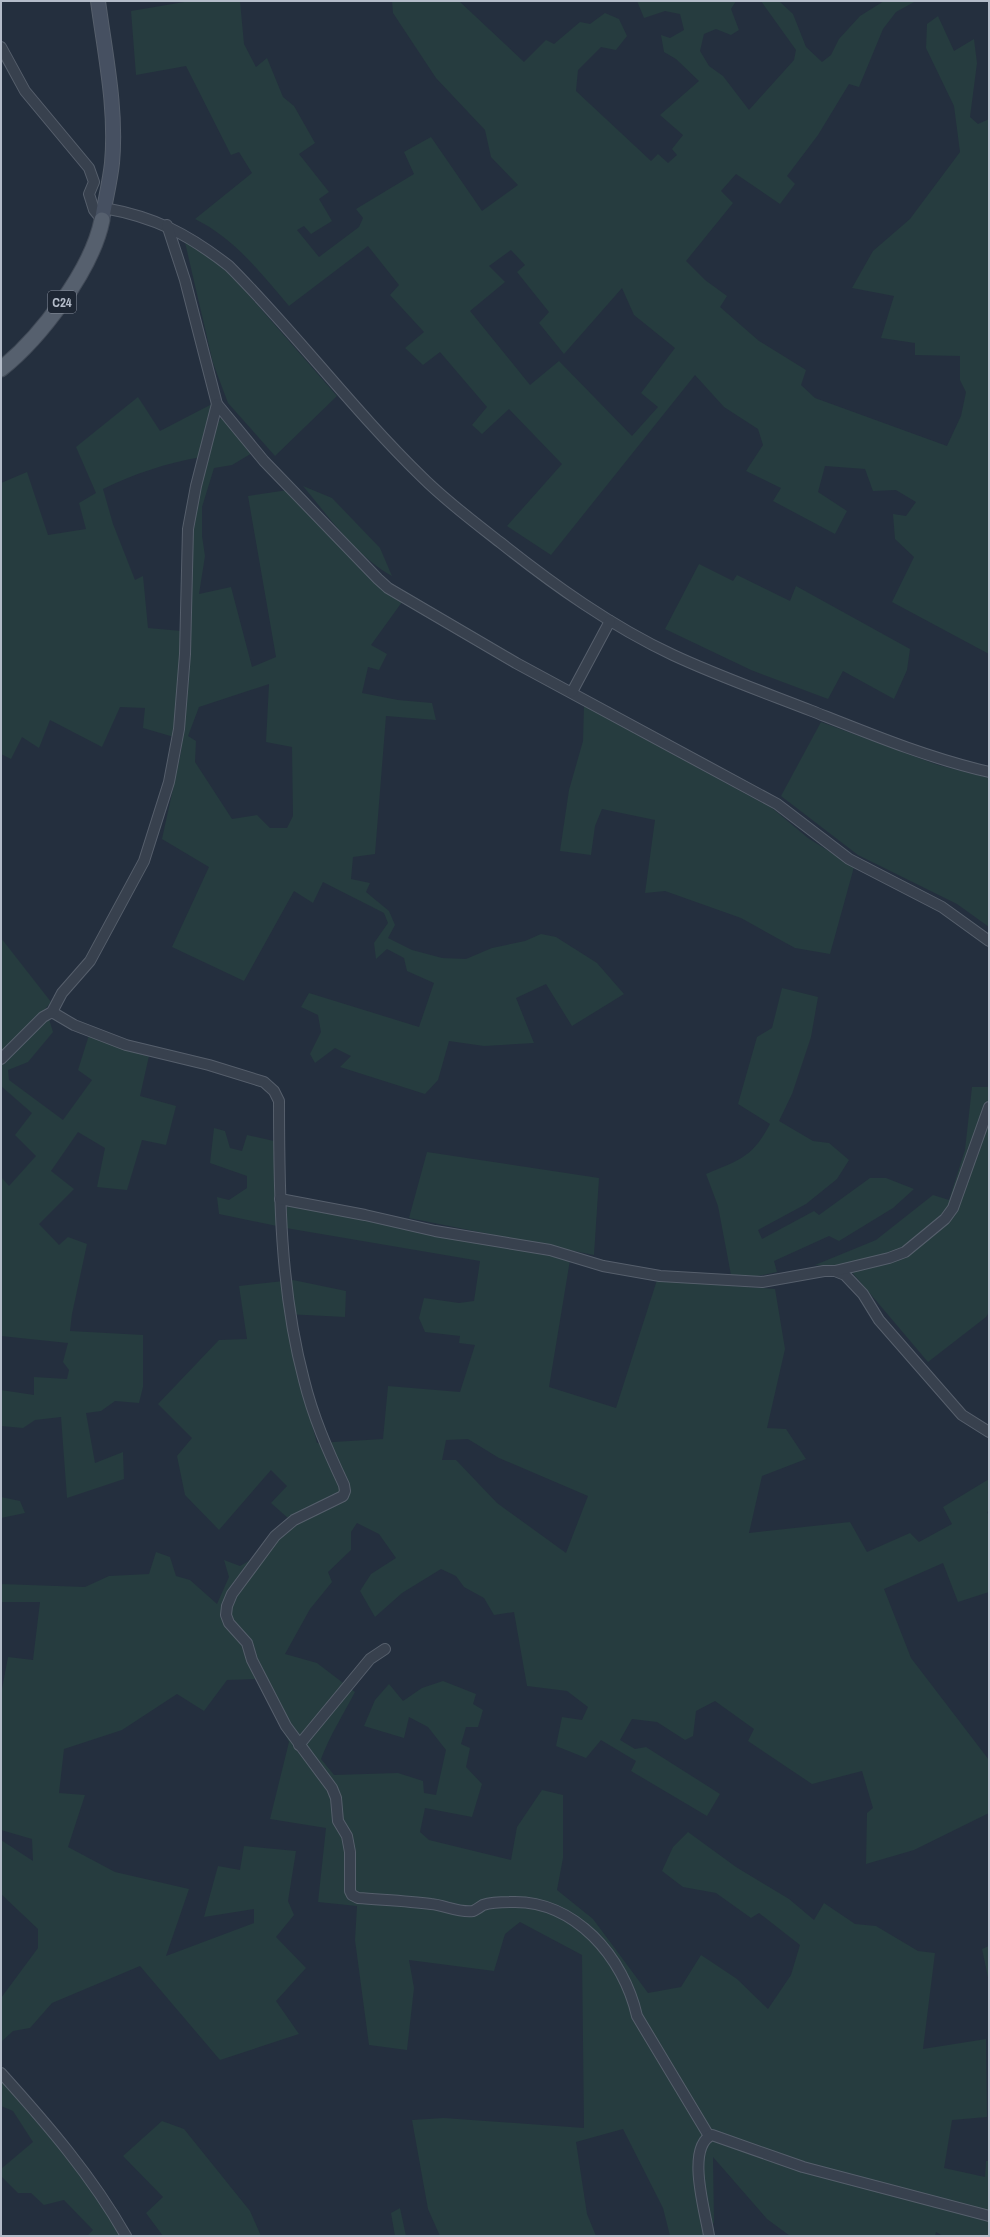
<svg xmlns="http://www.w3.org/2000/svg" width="990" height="2237" viewBox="0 0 990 2237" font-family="'Archivo Narrow',sans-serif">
	<rect width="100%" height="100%" fill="#242f3e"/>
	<g fill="#263c3f" fill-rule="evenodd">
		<path d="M 190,1 L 240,1 L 244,44 L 256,67 L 267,58 L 283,97 L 294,106 L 315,143 L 299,154 L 329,192 L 319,199 L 332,221 L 311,234 L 304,226 L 297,230 L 319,257 L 359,227 L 363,218 L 356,209 L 414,174 L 404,152 L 431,137 L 482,211 L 518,185 L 491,157 L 485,130 L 436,78 L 393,13 L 392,1 L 459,1 L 524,62 L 546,40 L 554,44 L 580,22 L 590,24 L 605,13 L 619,19 L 627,36 L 616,50 L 601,47 L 578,70 L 576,91 L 651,161 L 658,154 L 668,163 L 677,155 L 672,149 L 683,135 L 660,115 L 699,81 L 676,59 L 664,52 L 661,35 L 670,38 L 684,30 L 680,14 L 665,11 L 644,18 L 637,1 L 736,1 L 731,9 L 739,30 L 731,35 L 716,29 L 704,34 L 700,51 L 709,66 L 723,76 L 749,110 L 794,60 L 796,50 L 761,1 L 779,1 L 793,14 L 806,47 L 822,62 L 831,55 L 839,39 L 860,16 L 884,1 L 916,1 L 896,12 L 883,29 L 859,87 L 849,84 L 818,135 L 787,176 L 795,184 L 780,204 L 736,174 L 721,191 L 733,203 L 686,261 L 705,280 L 727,296 L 720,307 L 759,341 L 806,370 L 801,385 L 815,398 L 947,446 L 961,416 L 966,392 L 960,380 L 960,356 L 915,355 L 915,343 L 881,338 L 894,296 L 852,288 L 873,251 L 910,219 L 960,152 L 954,106 L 926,48 L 927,24 L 938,16 L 954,51 L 974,39 L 977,63 L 970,117 L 978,124 L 989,119 L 989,654 L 892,602 L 914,557 L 895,539 L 893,514 L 906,516 L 916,502 L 896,490 L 873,491 L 865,469 L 825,466 L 818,492 L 847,511 L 835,534 L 773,501 L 781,488 L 746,471 L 763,445 L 758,429 L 724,407 L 695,375 L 551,555 L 507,526 L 562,464 L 509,409 L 482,434 L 472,425 L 487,407 L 440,352 L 423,365 L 405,348 L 424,332 L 390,295 L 399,285 L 368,246 L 289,306 C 261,273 234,238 195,219 L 252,173 L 239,152 L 231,155 L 186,66 L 136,75 L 131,11 ZM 511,250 L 525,265 L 517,272 L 549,312 L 539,323 L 564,354 L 622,288 L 634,315 L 675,348 L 641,393 L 658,407 L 632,436 L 559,361 L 530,385 L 470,311 L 505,282 L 489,266 Z"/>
		<path d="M 184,238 L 208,253 L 240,285 L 337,396 L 275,456 L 228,403 L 213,363 Z"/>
		<path d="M 138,397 L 160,431 L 212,404 L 201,457 C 166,463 134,474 103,489 L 113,524 L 135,580 L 143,576 L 148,628 L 182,631 L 174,737 L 143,728 L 145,708 L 120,707 L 102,747 L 50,720 L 39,748 L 22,737 L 11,759 L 1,754 L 1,483 L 27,472 L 48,535 L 86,529 L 79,503 L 96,493 L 76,447 Z"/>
		<path d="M 222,416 L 252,453 L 232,465 L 214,468 L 202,507 L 202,536 L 205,556 L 199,594 L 231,587 L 252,667 L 276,657 L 248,496 L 288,490 L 377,585 L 402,602 L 371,645 L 387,654 L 379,670 L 368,667 L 362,693 L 398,700 L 432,703 L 436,720 L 386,716 L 375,854 L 353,857 L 351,879 L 370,883 L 366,892 L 389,911 L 395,925 L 388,938 L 412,950 L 442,958 L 466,959 L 492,948 L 525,941 L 541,934 L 556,937 L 597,963 L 624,994 L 572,1026 L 546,984 L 516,998 L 534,1043 L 484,1046 L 449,1041 L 438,1080 L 425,1094 L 340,1067 L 351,1056 L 335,1048 L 315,1063 L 310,1054 L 321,1032 L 318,1015 L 301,1007 L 309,993 L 419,1027 L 434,983 L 407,971 L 404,958 L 387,949 L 376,959 L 374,943 L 388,923 L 384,913 L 323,882 L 313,903 L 294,891 L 244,981 L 172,947 L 209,867 L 162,839 L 181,752 L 189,676 L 189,571 L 194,520 L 215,428 ZM 269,684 L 266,742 L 292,747 L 293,816 L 287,828 L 270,828 L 257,815 L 232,819 L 195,762 L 196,741 L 188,736 L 199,707 Z"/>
		<path d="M 303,486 L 332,498 L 380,548 L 392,576 C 356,556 329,517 303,486 Z"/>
		<path d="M 699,564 L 733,581 L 737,575 L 790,601 L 796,586 L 910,649 L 907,670 L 894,699 L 843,671 L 828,699 L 751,670 L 665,629 Z"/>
		<path d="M 584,706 L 772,808 L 808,838 L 854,867 L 830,954 L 795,948 L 741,918 L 665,891 L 645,893 L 655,820 L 602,809 L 595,826 L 591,855 L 560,851 L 569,790 L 583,741 Z"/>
		<path d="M 821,722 L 938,765 L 989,778 L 989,927 L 957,904 L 858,855 L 781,796 Z"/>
		<path d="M 1,938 L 51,1002 L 42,1013 L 1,1053 Z"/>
		<path d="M 782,988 L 818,997 L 811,1037 L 792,1094 L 779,1121 L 813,1141 L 829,1143 L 849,1160 L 837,1179 L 806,1204 L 758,1230 L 762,1239 L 814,1211 L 819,1215 L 870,1178 L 886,1178 L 914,1189 L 893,1208 L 839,1241 L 829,1236 L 774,1261 L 777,1272 L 758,1276 L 731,1275 L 718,1206 L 706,1174 C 739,1160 752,1158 770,1124 L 738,1104 L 757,1037 L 772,1028 Z"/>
		<path d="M 49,1019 L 53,1032 L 28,1062 L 8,1070 L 9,1080 L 63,1120 L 92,1080 L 78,1070 L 89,1035 L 149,1056 L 140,1096 L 176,1106 L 166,1145 L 142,1140 L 127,1190 L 97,1187 L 105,1148 L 78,1132 L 51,1171 L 74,1189 L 39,1224 L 59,1245 L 68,1237 L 87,1244 L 72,1314 L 70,1331 L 143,1335 L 143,1387 L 139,1403 L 115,1401 L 101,1411 L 86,1413 L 95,1463 L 123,1452 L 124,1479 L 67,1498 L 61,1417 L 35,1420 L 23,1428 L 1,1426 L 1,1390 L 34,1395 L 34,1377 L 67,1379 L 69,1370 L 63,1362 L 68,1343 L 1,1336 L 1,1177 L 9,1186 L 36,1156 L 15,1135 L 32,1113 L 1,1086 L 1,1064 Z"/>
		<path d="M 972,1087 L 989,1087 L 989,1312 L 986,1317 L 928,1362 L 851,1271 L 840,1267 L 815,1265 L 876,1240 L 933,1195 L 949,1200 L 965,1150 Z"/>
		<path d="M 214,1128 L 225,1131 L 230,1148 L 242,1151 L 247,1135 L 274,1141 L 277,1226 L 219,1214 L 217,1197 L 229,1200 L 247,1188 L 247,1176 L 210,1163 Z"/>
		<path d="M 427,1152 L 599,1178 L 594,1255 L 409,1218 Z"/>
		<path d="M 287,1204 L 570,1260 L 549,1387 L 616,1408 L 657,1280 L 775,1289 L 785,1349 L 767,1428 L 786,1429 L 806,1459 L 762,1476 L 749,1533 L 850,1522 L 867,1552 L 910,1533 L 919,1542 L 952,1524 L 943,1507 L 989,1479 L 989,1511 L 987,1512 L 989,1516 L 989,1592 L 958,1602 L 943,1563 L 884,1589 L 911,1658 L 989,1760 L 989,1813 L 914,1850 L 866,1864 L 867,1813 L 873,1808 L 862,1771 L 812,1784 L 748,1741 L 754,1729 L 715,1701 L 696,1711 L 693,1736 L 685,1740 L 657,1722 L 632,1719 L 620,1740 L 635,1749 L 646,1747 L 720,1794 L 707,1816 L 631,1771 L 636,1761 L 601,1740 L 586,1758 L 556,1746 L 562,1717 L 582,1720 L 588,1707 L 567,1691 L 527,1686 L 514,1612 L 494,1615 L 484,1598 L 464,1587 L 456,1576 L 441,1569 L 402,1593 L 375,1617 L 360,1591 L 371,1574 L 396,1558 L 379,1534 L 357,1523 L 351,1532 L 351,1550 L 328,1572 L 332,1582 L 310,1609 L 285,1654 L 317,1663 L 355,1692 C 343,1715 330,1735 321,1759 L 334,1775 L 398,1773 L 423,1781 L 424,1793 L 436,1795 L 446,1750 L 428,1727 L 409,1717 L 404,1738 L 364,1726 L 375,1700 L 389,1684 L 403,1701 L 422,1688 L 443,1681 L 476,1694 L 473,1704 L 483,1710 L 478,1727 L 466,1727 L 461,1744 L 470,1748 L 466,1767 L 482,1784 L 472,1817 L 425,1808 L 420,1832 L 429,1840 L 511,1860 L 517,1827 L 542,1790 L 563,1795 L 563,1858 L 557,1890 L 593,1919 L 648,1993 L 681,1987 L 701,1955 L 737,1979 L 768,2009 L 791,1975 L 800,1945 L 759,1913 L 751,1918 L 716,1893 L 683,1887 L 662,1871 L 673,1847 L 688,1832 L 736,1867 L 789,1899 L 814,1920 L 824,1903 L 855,1924 L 876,1926 L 918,1951 L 935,1953 L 923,2049 L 986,2039 L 987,2117 L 952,2120 L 944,2168 L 985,2177 L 986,2161 L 989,2161 L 989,2236 L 943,2236 L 936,2232 L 935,2236 L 790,2236 L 767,2219 L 713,2157 L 714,2222 L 707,2236 L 670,2236 L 663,2208 L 623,2129 L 576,2142 L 587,2214 L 596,2236 L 440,2236 L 428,2209 L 412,2120 L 444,2118 L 584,2128 L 582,1955 L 520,1922 L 505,1934 L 494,1971 L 409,1960 L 414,1988 L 407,2050 L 369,2045 L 355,1940 L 357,1906 L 318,1902 L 326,1828 L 270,1819 L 289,1742 L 256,1679 L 227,1680 L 204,1711 L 177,1694 L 122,1730 L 64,1749 L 59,1793 L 85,1795 L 68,1847 L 115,1872 L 189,1889 L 166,1956 L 254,1923 L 254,1909 L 204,1917 L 218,1866 L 240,1870 L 244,1846 L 296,1851 L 288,1901 L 294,1915 L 276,1937 L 306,1968 L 276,2001 L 299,2034 L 220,2060 L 140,1966 L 52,2003 L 30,2028 L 13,2031 L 1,2042 L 1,1998 L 38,1948 L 38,1929 L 1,1894 L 1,1840 L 33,1861 L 32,1839 L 1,1830 L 1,1694 L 8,1657 L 33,1660 L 40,1602 L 1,1602 L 1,1583 L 1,1584 L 85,1587 L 109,1576 L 149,1574 L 156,1552 L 170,1557 L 176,1576 L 190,1580 L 217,1604 L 229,1577 L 224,1560 L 240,1566 L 256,1557 L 289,1519 L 271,1503 L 287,1486 L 271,1470 L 219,1530 L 185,1495 L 177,1456 L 192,1438 L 158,1404 L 219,1340 L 247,1339 L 239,1286 L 293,1280 L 346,1291 L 345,1317 L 286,1314 L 295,1363 L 317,1443 L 383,1439 L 388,1386 L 460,1392 L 475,1345 L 459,1343 L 460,1336 L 425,1332 L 419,1318 L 424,1298 L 459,1303 L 474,1301 L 480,1261 L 286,1228 ZM 468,1439 L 499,1458 L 588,1496 L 566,1553 L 497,1503 L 456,1460 L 442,1460 L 446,1440 Z"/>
		<path d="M 1,1497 L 20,1501 L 25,1513 L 1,1518 Z"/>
		<path d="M 989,1946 L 989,1982 L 982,1949 Z"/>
		<path d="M 1,2069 L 129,2236 L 87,2236 L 93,2230 L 64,2200 L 44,2205 L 31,2193 L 18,2193 L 1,2176 L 1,2169 L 33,2142 L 13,2111 L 1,2106 Z"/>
		<path d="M 162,2121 L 184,2129 L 250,2211 L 261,2236 L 163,2236 L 146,2213 L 163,2197 L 123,2156 Z"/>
		<path d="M 400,2208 L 406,2236 L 395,2236 L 391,2213 Z"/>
	</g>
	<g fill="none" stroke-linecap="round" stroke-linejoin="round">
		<g stroke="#565f6c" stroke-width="12">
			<g id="street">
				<path d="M 1,47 L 25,91 L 89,168 L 94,182 L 89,194 L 94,210 L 102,220"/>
				<path d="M 104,208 C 155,217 188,234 229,266 C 296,333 353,410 422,477 C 446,501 474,522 501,543 C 554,585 611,626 673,655 C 718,676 766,693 812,711 C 870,734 928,758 989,772"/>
				<path d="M 167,225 L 185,280 L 217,404 L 264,461 L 378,579 L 388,588 L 516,663 L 777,804 L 849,859 L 942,907 L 989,941"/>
				<path d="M 572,692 L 610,621"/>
				<path d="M 52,1012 L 74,1025 L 126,1045 L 209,1065 L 264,1082 L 274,1091 L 279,1101 C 279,1194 280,1290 304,1380 C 313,1417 328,1451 344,1485 L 345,1491 L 343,1496 L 294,1520 L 275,1536 L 232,1594 L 227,1606 L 226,1615 L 229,1623 L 247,1643 L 252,1660 L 286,1726 L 332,1788 L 336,1798 L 338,1821 L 347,1836 L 350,1852 L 350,1891 L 352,1895 L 358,1898 C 382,1900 407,1901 431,1904 C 444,1905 459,1913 473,1911 C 476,1910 480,1907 483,1905 C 492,1902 502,1902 510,1902 C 575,1899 624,1958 637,2016 L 709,2136"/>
				<path d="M 1,1059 L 43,1017 L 52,1012 L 62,993 L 90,961 L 144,861 L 169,782 L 179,729 L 185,654 L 188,529 L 196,486 L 217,404"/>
				<path d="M 280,1199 L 365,1215 L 435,1231 L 550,1250 L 603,1266 L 660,1276 L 762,1282 L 824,1271 L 835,1271 L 845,1275 L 863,1294 L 879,1320 L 962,1415 L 989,1432"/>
				<path d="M 835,1271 L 889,1258 L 905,1252 L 945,1219 L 953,1208 L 989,1107"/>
				<path d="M 299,1745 L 370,1659 L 385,1649"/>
				<path d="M 1,2073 C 47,2124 92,2176 126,2236"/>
				<path d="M 709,2236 C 706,2214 685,2147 712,2135 L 803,2167 L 989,2216"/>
			</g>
		</g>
		<g stroke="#565f6c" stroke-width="16">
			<path id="secondary" d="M 98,1 C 105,54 117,109 112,163 C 110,182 105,201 102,220"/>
		</g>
		<g stroke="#414a57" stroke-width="17">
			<path id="primary" d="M 1,369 C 40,338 92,270 102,220"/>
		</g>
		<use href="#street" stroke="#38414e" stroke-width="10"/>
		<use href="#secondary" stroke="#465061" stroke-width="14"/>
		<use href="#primary" stroke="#56606e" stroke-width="15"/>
	</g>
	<g text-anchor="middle" stroke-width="3" stroke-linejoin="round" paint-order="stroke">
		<rect fill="#1d2633" stroke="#878f9c" stroke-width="1" x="48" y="291" width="28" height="22" rx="3"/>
		<g font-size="13" font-weight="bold" fill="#b4bcc9">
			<text x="62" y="307">C24</text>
		</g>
	</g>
	<rect width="990" height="2237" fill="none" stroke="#b4bcc9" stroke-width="4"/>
</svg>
